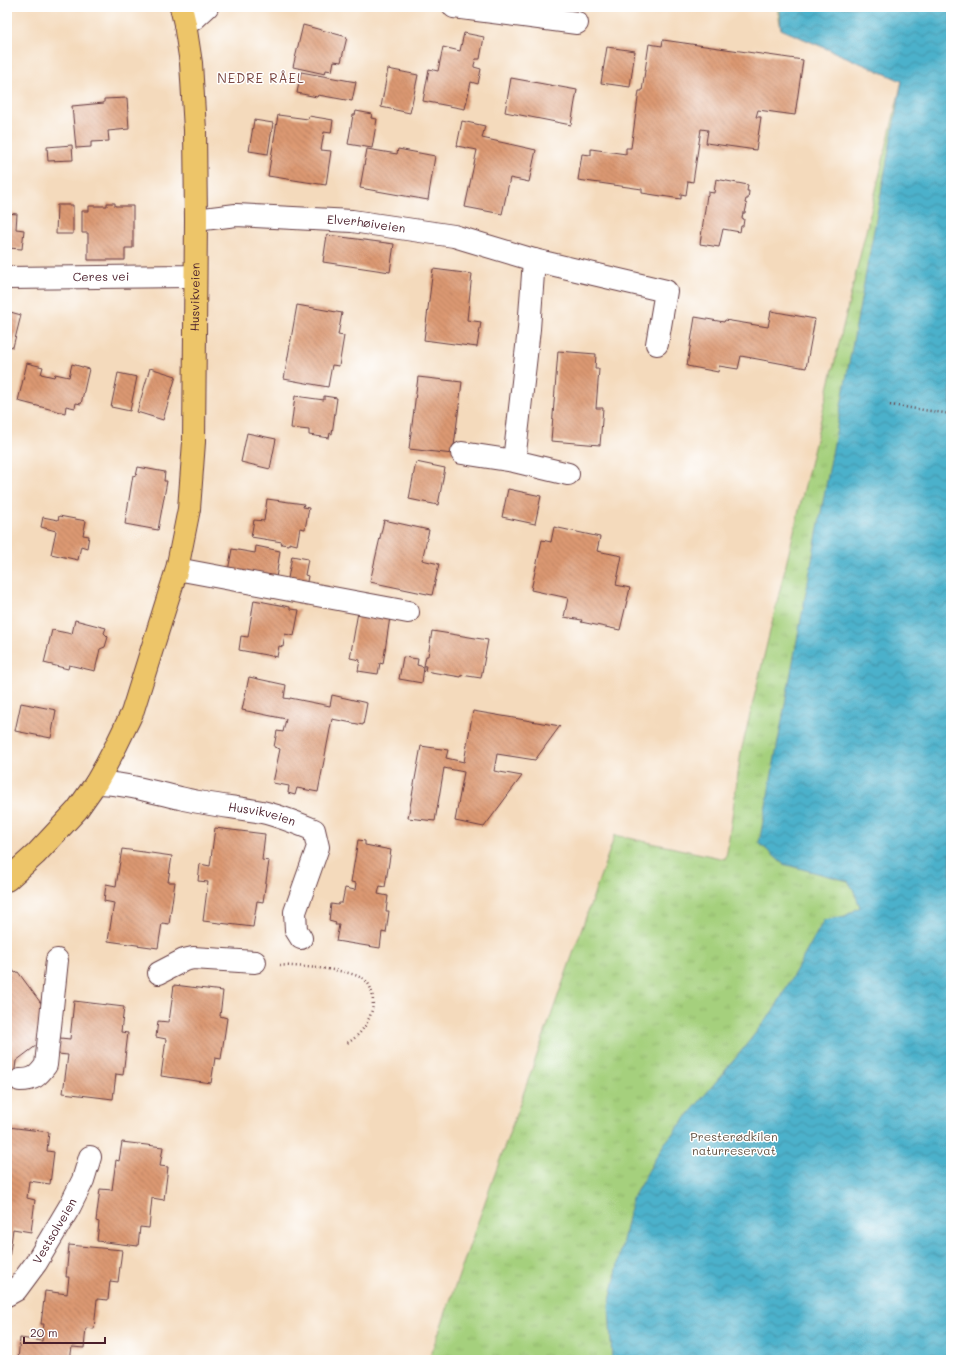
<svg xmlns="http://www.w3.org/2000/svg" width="958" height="1367" viewBox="0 0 958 1367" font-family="Mali,sans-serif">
	<defs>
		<pattern id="grass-tufts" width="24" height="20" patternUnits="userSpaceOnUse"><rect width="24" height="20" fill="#a5d07d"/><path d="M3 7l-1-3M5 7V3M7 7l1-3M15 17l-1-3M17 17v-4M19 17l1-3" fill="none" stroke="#90b26c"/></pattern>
		<pattern id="water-waves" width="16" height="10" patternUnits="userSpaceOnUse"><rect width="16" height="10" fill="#4cb1cb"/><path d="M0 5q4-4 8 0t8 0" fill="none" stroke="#418fa5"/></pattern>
		<pattern id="building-back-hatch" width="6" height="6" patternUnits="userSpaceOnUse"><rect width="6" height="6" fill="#dc9972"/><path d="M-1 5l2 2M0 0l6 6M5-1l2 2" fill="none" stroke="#b47c5e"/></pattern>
	</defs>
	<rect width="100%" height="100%" fill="#fff"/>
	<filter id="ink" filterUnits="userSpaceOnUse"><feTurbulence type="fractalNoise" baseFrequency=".025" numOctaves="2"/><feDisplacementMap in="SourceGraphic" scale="8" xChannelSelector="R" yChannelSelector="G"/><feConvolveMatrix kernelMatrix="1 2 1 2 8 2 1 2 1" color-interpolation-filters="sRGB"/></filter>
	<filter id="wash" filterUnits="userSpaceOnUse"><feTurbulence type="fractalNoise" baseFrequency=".012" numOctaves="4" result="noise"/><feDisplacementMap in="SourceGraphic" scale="16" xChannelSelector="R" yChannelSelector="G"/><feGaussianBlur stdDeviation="0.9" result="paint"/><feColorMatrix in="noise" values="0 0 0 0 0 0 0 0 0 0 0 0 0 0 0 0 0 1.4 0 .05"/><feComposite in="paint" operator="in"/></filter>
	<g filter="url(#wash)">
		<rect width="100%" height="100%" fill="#f4dabc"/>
		<path fill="url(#grass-tufts)" stroke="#787854" d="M 777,7 L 951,7 L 951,1360 L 429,1360 L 615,835 L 725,859 L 727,852 L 741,752 L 902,81 L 781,29 Z"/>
		<path fill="url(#water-waves)" stroke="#4b687b" d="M 780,7 L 951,7 L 951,1360 L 612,1360 L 609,1306 L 632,1199 L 664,1144 L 739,1054 L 775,1008 L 824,920 L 845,916 L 860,907 L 853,889 L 848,881 L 783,864 L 759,843 L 902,81 L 781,29 Z"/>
		<g id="blocks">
			<g fill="url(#building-back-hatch)">
				<path d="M 303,25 L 347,37 L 341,62 L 334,61 L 332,71 L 326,70 L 325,74 L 293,67 Z"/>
				<path d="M 464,33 L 484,37 L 480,59 L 476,59 L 474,65 L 474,67 L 481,69 L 478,84 L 471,82 L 465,109 L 423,101 L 429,69 L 438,71 L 443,47 L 460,51 Z"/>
				<path d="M 663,40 L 803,60 L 795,115 L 758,110 L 756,117 L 761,117 L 756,150 L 706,143 L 708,130 L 701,129 L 693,182 L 688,181 L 686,195 L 681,194 L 681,199 L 642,193 L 642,189 L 578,180 L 582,154 L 591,155 L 591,149 L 626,154 L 626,148 L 631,148 L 639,91 L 642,91 L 649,44 L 662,46 Z"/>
				<path d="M 607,47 L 635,51 L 630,87 L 601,83 Z"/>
				<path d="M 388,69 L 418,75 L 410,113 L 381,107 Z"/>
				<path d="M 301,72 L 356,82 L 352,101 L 318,95 L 317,97 L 297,93 Z"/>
				<path d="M 511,78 L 577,90 L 571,125 L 505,112 Z"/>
				<path d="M 127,98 L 129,129 L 108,131 L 109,141 L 91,142 L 91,147 L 76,148 L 72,106 L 104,103 L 104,99 Z"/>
				<path d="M 356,111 L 372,114 L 371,118 L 377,119 L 372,148 L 348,144 L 353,115 L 355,115 Z"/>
				<path d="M 278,115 L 308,119 L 309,116 L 333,120 L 331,133 L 324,132 L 321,150 L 331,151 L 326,185 L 268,176 Z"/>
				<path d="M 254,120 L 273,123 L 268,154 L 249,151 Z"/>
				<path d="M 462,121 L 485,126 L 482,138 L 536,150 L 529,182 L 510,178 L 502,214 L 465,207 L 477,150 L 457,146 Z"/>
				<path d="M 72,145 L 73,160 L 48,161 L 47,147 Z"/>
				<path d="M 367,149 L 397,154 L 398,149 L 435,156 L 428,200 L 360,188 Z"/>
				<path d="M 716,179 L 748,185 L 747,191 L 749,191 L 748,199 L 746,199 L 745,203 L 747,204 L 745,213 L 743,213 L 742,218 L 744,219 L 743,226 L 741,226 L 740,232 L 723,229 L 719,247 L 700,244 L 707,195 L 708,196 L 708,192 L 714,193 Z"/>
				<path d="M 107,203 L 115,203 L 115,206 L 133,206 L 133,248 L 125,248 L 125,260 L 88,260 L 88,233 L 82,233 L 82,211 L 89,211 L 89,206 L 107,206 Z"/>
				<path d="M 57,205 L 73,205 L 73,234 L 56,234 Z"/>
				<path d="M 7,213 L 17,214 L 16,229 L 24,230 L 22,249 L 7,248 Z"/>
				<path d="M 327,235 L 394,244 L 390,272 L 323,262 Z"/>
				<path d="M 433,269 L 472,274 L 467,320 L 481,322 L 477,347 L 424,340 Z"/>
				<path d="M 297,305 L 342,313 L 338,335 L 344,336 L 339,366 L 332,365 L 328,387 L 284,379 Z"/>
				<path d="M 7,311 L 21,315 L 13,347 L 7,346 Z"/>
				<path d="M 771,311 L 815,319 L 806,368 L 741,356 L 738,369 L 719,366 L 718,372 L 687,366 L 695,317 L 724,322 L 725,320 L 768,327 Z"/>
				<path d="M 558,351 L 596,354 L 595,369 L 599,369 L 596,408 L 603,408 L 600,445 L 551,441 Z"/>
				<path d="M 27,363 L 43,367 L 41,374 L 54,377 L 55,374 L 69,377 L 72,364 L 89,369 L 81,404 L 76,403 L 75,408 L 66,406 L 65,413 L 18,401 Z"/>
				<path d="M 150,368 L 176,376 L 163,420 L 137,412 Z"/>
				<path d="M 118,373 L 137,377 L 130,411 L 111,407 Z"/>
				<path d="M 418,377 L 462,382 L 453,454 L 409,449 Z"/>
				<path d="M 295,396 L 324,400 L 324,396 L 337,398 L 332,434 L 330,433 L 329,438 L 309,435 L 309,430 L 291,428 Z"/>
				<path d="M 247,433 L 276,439 L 270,469 L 241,462 Z"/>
				<path d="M 416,462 L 445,468 L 438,505 L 409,499 Z"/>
				<path d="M 138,467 L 165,472 L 164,481 L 167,481 L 158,530 L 125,524 L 133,475 L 136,476 Z"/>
				<path d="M 508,489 L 541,496 L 535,524 L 502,517 Z"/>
				<path d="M 267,499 L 304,504 L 303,507 L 309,508 L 305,529 L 300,528 L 297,545 L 289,543 L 289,545 L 281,544 L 282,542 L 251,537 L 254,520 L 264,521 Z"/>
				<path d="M 59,516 L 86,521 L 83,535 L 89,536 L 87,548 L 81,546 L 78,560 L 51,554 L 56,531 L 41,527 L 43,517 L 58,520 Z"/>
				<path d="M 384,520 L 429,530 L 422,560 L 439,564 L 432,595 L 370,582 Z"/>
				<path d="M 554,527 L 600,537 L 597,551 L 622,556 L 616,585 L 630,588 L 620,630 L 581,622 L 582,620 L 564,617 L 568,598 L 531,590 L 542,540 L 551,542 Z"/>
				<path d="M 256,546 L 280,551 L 276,578 L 228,571 L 232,549 L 255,553 Z"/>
				<path d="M 292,556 L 308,559 L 305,575 L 308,576 L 306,587 L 287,584 Z"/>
				<path d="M 254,600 L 290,607 L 290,609 L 299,610 L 294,636 L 285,634 L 283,647 L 279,646 L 277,657 L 239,650 L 241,636 L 248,637 Z"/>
				<path d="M 358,612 L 390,617 L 383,664 L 380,663 L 378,674 L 358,671 L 360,660 L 350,658 Z"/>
				<path d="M 75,620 L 106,628 L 104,633 L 108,637 L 105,647 L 100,649 L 95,671 L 69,665 L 68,669 L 44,663 L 52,630 L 72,634 Z"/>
				<path d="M 432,631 L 488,640 L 481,678 L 461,675 L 461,677 L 425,671 L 426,666 L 424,666 L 426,656 L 428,656 Z"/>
				<path d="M 403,657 L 418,659 L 417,665 L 424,667 L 422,683 L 399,679 Z"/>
				<path d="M 249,677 L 286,685 L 284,698 L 290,699 L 290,698 L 330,706 L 332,695 L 367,703 L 363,725 L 332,719 L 318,792 L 297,788 L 295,795 L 288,793 L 289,786 L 273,783 L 280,749 L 274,747 L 277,731 L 283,732 L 286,719 L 242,710 Z"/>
				<path d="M 21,703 L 56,710 L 51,738 L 15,731 Z"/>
				<path d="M 473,711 L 560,726 L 535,760 L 497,754 L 494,771 L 522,776 L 484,827 L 455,821 L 464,772 L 444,768 L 435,821 L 408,818 L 421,746 L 448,750 L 446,758 L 464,762 Z"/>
				<path d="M 215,828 L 265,834 L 262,860 L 269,861 L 263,902 L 257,901 L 253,927 L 203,921 L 208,882 L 198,881 L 200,864 L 210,866 Z"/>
				<path d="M 358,840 L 365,841 L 365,845 L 391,850 L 385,887 L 380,886 L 378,894 L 388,896 L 386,911 L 389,911 L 386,933 L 382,932 L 380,948 L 336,941 L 339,925 L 335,925 L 336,923 L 329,921 L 331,904 L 338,905 L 339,903 L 342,903 L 345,888 L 355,890 L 356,883 L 351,882 Z"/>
				<path d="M 122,849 L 172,856 L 168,882 L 175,882 L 169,924 L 162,923 L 158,948 L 108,941 L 114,903 L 104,901 L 106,884 L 116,886 Z"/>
				<path d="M 13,970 L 15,973 L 18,972 L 43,1006 L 37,1045 L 16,1061 L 12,1092 L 7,1092 L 7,973 Z"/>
				<path d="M 174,985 L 223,991 L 220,1016 L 227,1018 L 221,1059 L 215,1058 L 211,1083 L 161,1076 L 166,1039 L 156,1037 L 158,1021 L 169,1022 Z"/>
				<path d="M 74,1001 L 124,1007 L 121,1032 L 128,1033 L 123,1075 L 116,1074 L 113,1099 L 63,1093 L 68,1055 L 58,1054 L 60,1038 L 70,1039 Z"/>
				<path d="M 8,1127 L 49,1132 L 47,1151 L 54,1152 L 50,1184 L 29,1181 L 27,1198 L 35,1200 L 31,1232 L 13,1229 L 9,1259 L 7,1259 Z"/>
				<path d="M 122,1142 L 163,1147 L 160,1166 L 168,1167 L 164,1200 L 152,1198 L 149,1228 L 140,1227 L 138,1246 L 97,1241 L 99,1222 L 96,1221 L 100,1189 L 112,1190 L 116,1160 L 119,1161 Z"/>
				<path d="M 69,1245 L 122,1250 L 118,1282 L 110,1281 L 108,1300 L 97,1299 L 94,1329 L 86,1328 L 84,1348 L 72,1347 L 70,1360 L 18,1360 L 20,1338 L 42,1341 L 44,1324 L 41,1324 L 45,1291 L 67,1294 L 69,1277 L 66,1277 Z"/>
			</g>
		</g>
	</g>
	<g filter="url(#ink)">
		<use href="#blocks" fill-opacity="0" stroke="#643b41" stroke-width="1"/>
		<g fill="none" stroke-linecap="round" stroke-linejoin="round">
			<g stroke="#643b41" stroke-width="24">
				<g id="minor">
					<path d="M 454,7 L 577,23"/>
					<path d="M 185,24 L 194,19 L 207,7"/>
					<path id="s1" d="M 196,220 L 236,215 L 352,221 L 454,236 L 534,260 L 666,291 L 657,344"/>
					<path id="s2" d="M 7,278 L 188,276 L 195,273"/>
					<path d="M 462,453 L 514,461 L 568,474"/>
					<path d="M 514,461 L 529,329 L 534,260"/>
					<path d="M 177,569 L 408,612"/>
					<path id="s3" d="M 96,783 C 125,783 152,792 180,798 C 207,805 235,807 262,812 C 280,816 297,823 314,830 L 318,847 L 295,912 L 296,930 L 301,938"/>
					<path d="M 159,973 L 184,960 L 193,958 L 255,962"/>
					<path d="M 20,1080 C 34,1080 38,1076 46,1065 L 57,960"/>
					<path id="s4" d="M 7,1295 L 16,1290 L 36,1263 L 70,1206 L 83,1180 L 90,1157"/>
				</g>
			</g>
			<g stroke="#643b41" stroke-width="24">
				<g id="major">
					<path id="s5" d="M 7,880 L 36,854 L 77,810 L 96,783 L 105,767 L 116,746 L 132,713 L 177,569 L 189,509 L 194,442 L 196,220 L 195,130 L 191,63 L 185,24 L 181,7"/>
				</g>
			</g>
			<g stroke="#643b41" stroke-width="2.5" stroke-dasharray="1 3" stroke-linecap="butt">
				<path d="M 890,405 L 951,414"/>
				<path d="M 280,965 C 300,967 352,968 366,981 C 373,988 374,1001 372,1010 C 368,1024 359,1037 347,1043"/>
			</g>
			<use href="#minor" stroke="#fff" stroke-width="22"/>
			<use href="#major" stroke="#edc569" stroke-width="22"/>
		</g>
	</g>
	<g text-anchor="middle" stroke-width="3" stroke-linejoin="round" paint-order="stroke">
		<g font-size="12" fill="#4a1f2b" stroke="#fff">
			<text dy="4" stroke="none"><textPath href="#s1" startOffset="171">Elverhøiveien</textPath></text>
			<text dy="4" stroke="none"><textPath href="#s2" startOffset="94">Ceres vei</textPath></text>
			<text dy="4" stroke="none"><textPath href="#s5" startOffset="635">Husvikveien</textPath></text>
			<text dy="4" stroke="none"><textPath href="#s3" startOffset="169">Husvikveien</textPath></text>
			<text dy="4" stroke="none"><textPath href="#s4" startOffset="81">Vestsolveien</textPath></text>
		</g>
		<g font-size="12" fill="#655444" stroke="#fff">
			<text x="734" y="1141">Presterødkilen<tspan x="734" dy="14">naturreservat</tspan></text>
		</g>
		<g font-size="13" letter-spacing="1" fill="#7d4a44" stroke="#fff">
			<text x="261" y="83">NEDRE RÅEL</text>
		</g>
	</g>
	<rect width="958" height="1367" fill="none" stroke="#fff" stroke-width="24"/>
	<path d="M24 1337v6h81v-6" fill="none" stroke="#4a1f2b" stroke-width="2"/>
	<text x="30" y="1337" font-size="12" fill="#4a1f2b" stroke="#ffffff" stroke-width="3" paint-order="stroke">20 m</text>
</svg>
